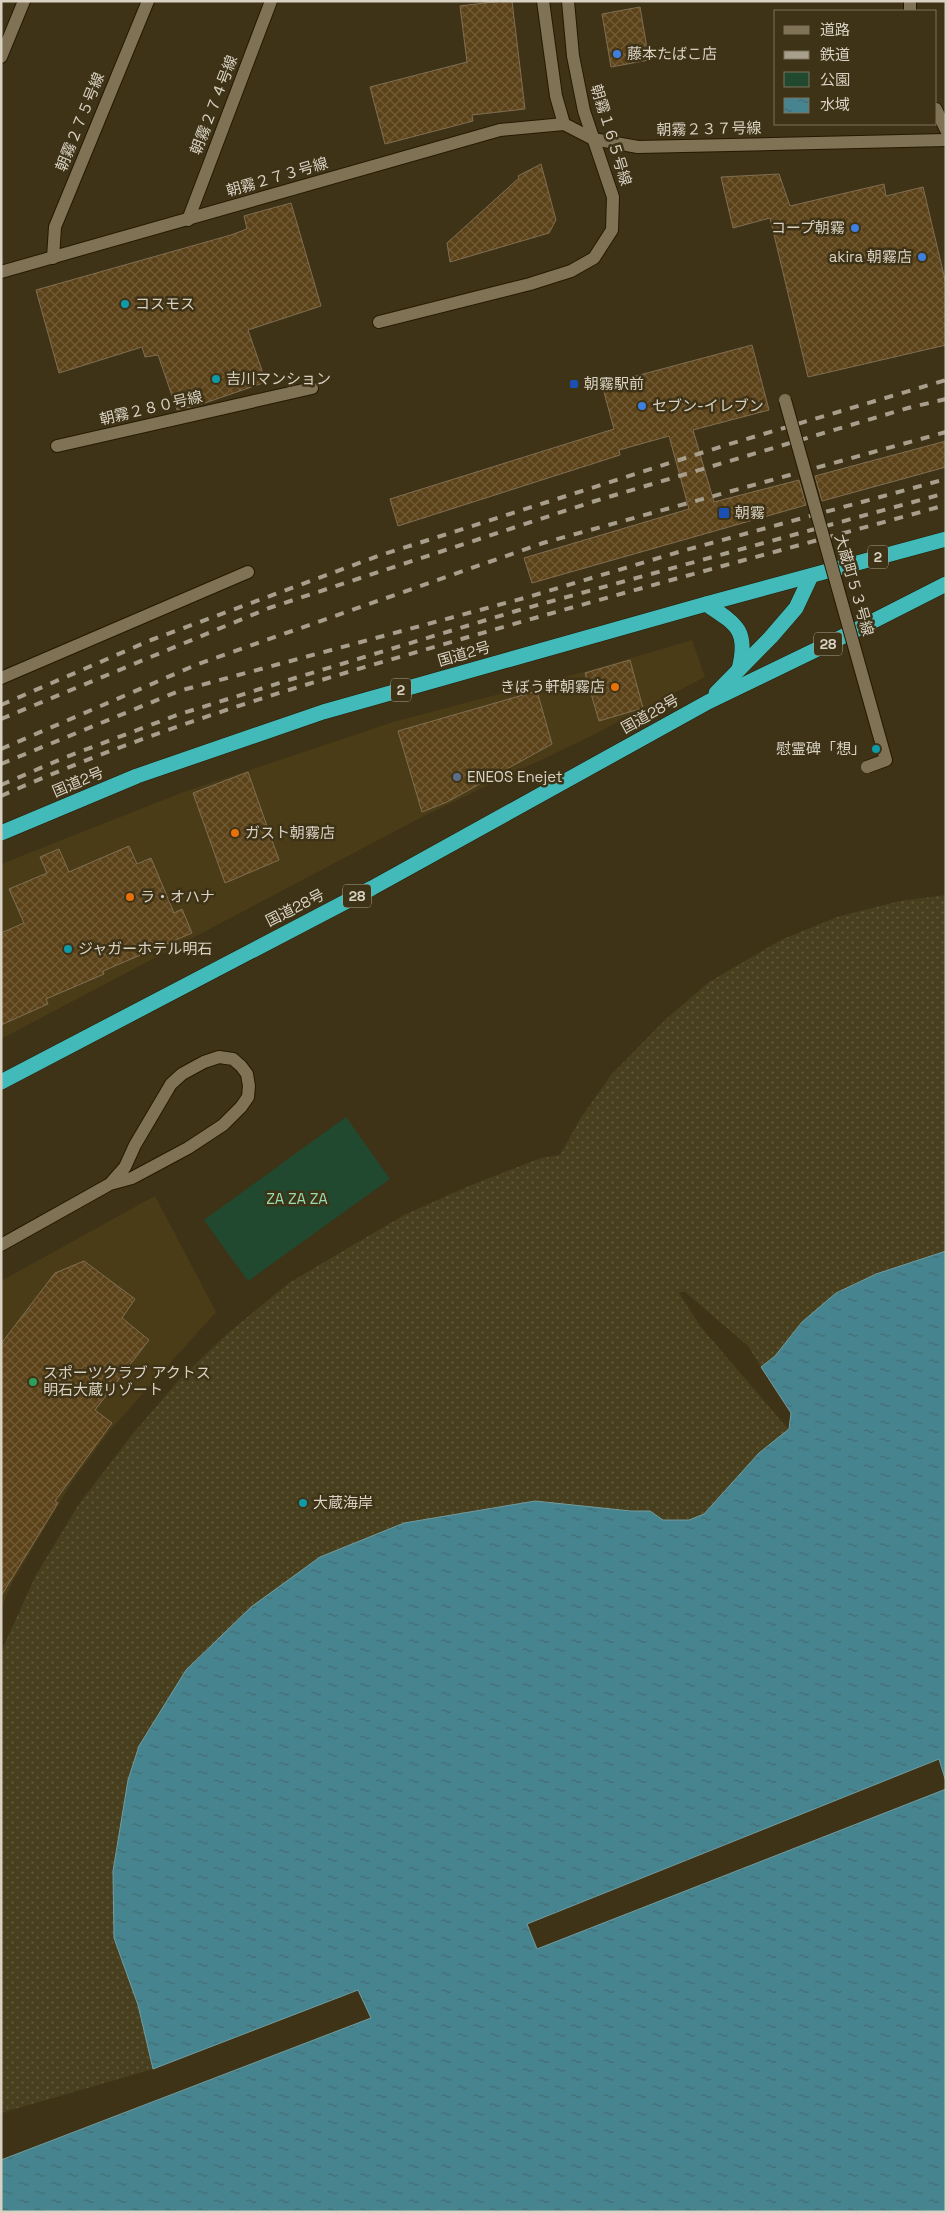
<svg xmlns="http://www.w3.org/2000/svg" width="947" height="2213" viewBox="0 0 947 2213" font-family="'Space Grotesk','Noto Sans JP',sans-serif">
	<defs>
		<pattern id="sand-dots" width="8" height="8" patternUnits="userSpaceOnUse" patternTransform="scale(1.25)"><rect width="8" height="8" fill="#473f1e"/><path d="M2 2h.1M6 6h.1" fill="none" stroke="#615a3d" stroke-width="1.8" stroke-linecap="round"/></pattern>
		<pattern id="water-ripples" width="26" height="14" patternUnits="userSpaceOnUse" patternTransform="scale(1.25)"><rect width="26" height="14" fill="#468590"/><path d="M2 4q2-2 4 0t4 0M15 11q2-2 4 0t4 0" fill="none" stroke="#446c72"/></pattern>
		<pattern id="building-cross-hatch" width="8" height="8" patternUnits="userSpaceOnUse" patternTransform="scale(1.25)"><rect width="8" height="8" fill="#5b4218"/><path d="M0 0l8 8M0 8l8-8" fill="none" stroke="#725c38"/></pattern>
	</defs>
	<rect width="100%" height="100%" fill="#3e3317"/>
	<g fill="#4b3c18">
		<path d="M 692,640 L 705,677 L 589,737 L 422,817 L 1,1039 L 1,864 L 181,793 L 393,722 L 584,672 Z"/>
		<path d="M 155,1196 L 216,1312 L 111,1429 L 72,1482 L 12,1583 L 1,1609 L 1,1281 Z"/>
	</g>
	<path fill="url(#sand-dots)" d="M 946,895 L 946,1251 L 876,1274 L 802,1322 L 775,1357 L 761,1367 L 748,1346 L 684,1291 L 679,1293 L 700,1326 L 789,1430 L 759,1453 L 704,1514 L 689,1520 L 663,1520 L 650,1511 L 631,1511 L 535,1501 L 404,1523 L 320,1557 L 128,1780 L 113,1871 L 138,2005 L 153,2069 L 1,2113 L 1,1652 L 36,1575 L 79,1504 L 131,1436 L 179,1380 L 227,1334 L 289,1283 L 404,1215 L 469,1186 L 541,1158 L 560,1155 L 580,1119 L 611,1075 L 664,1021 L 709,982 L 781,940 L 837,917 L 900,901 Z"/>
	<path fill="#204930" d="M 346,1117 L 390,1179 L 248,1281 L 204,1220 Z"/>
	<path fill="url(#water-ripples)" stroke="#729c9f" d="M 946,1251 L 946,1782 L 939,1759 L 527,1924 L 537,1949 L 946,1789 L 946,2212 L 1,2212 L 1,2160 L 371,2018 L 358,1990 L 153,2069 L 138,2005 L 114,1938 L 113,1871 L 128,1780 L 139,1746 L 186,1670 L 251,1607 L 320,1557 L 404,1523 L 535,1501 L 631,1511 L 650,1511 L 663,1520 L 689,1520 L 704,1514 L 759,1453 L 789,1429 L 791,1413 L 761,1367 L 775,1356 L 802,1322 L 836,1293 L 876,1274 Z"/>
	<g fill="url(#building-cross-hatch)" stroke="#806e53">
		<path d="M 501,1 L 512,1 L 525,109 L 472,115 L 473,121 L 385,144 L 370,87 L 467,62 L 460,6 Z"/>
		<path d="M 640,7 L 649,60 L 611,67 L 602,14 Z"/>
		<path d="M 541,164 L 556,220 L 549,233 L 450,262 L 447,243 L 519,178 L 518,176 Z"/>
		<path d="M 779,174 L 790,206 L 884,184 L 886,196 L 923,187 L 946,284 L 946,345 L 808,377 L 770,218 L 733,228 L 721,177 Z"/>
		<path d="M 291,203 L 321,306 L 248,330 L 266,382 L 199,405 L 177,410 L 158,355 L 145,357 L 142,347 L 59,373 L 36,290 L 231,235 L 247,229 L 244,216 Z"/>
		<path d="M 752,345 L 769,410 L 693,430 L 714,502 L 799,480 L 806,505 L 532,583 L 524,558 L 689,509 L 669,436 L 619,450 L 620,455 L 398,526 L 390,499 L 614,429 L 602,385 Z"/>
		<path d="M 946,441 L 946,467 L 822,501 L 815,476 Z"/>
		<path d="M 630,660 L 643,708 L 599,721 L 585,673 Z"/>
		<path d="M 537,691 L 552,744 L 447,802 L 422,812 L 398,731 Z"/>
		<path d="M 248,772 L 279,860 L 225,883 L 193,793 Z"/>
		<path d="M 129,846 L 137,864 L 151,858 L 174,913 L 182,909 L 192,933 L 103,971 L 104,974 L 46,999 L 48,1004 L 1,1025 L 1,933 L 24,923 L 9,889 L 47,873 L 40,857 L 59,849 L 69,872 Z"/>
		<path d="M 84,1261 L 135,1299 L 122,1318 L 149,1340 L 95,1410 L 112,1423 L 55,1501 L 58,1503 L 1,1596 L 1,1344 L 55,1273 Z"/>
	</g>
	<g fill="none" stroke-linecap="round" stroke-linejoin="round">
		<g stroke="#251a01" stroke-width="14">
			<g id="street">
				<path d="M 910,11 L 910,1"/>
				<path d="M 1,57 L 24,1"/>
				<path d="M 936,109 L 946,130"/>
				<path d="M 188,220 L 271,1"/>
				<path d="M 53,258 L 55,227 L 148,1"/>
				<path d="M 57,446 L 312,388"/>
				<path d="M 1,678 L 248,572"/>
				<path d="M 1,1245 L 110,1184 L 132,1178 L 188,1148 L 223,1125 L 241,1107 L 248,1097 L 249,1086 L 247,1074 L 241,1066 L 233,1059 L 219,1057 L 204,1062 L 182,1074 L 171,1084 L 135,1145 L 125,1167 L 110,1184"/>
			</g>
		</g>
		<g stroke="#251a01" stroke-width="14">
			<g id="secondary">
				<path d="M 543,1 L 556,96 L 564,124"/>
				<path d="M 564,124 L 593,139 L 638,147 L 946,140"/>
				<path d="M 1,272 L 500,130 L 564,124"/>
				<path d="M 379,322 L 530,284 L 571,271 L 594,258 L 612,230 L 613,197 L 584,111 L 573,56 L 568,1"/>
			</g>
		</g>
		<g stroke="#251a01" stroke-width="16">
			<g id="highway">
				<path d="M 706,604 C 736,624 749,630 739,669"/>
				<path d="M 716,693 L 771,637 L 796,608 L 811,576"/>
				<path d="M 1,833 L 137,776 L 323,712 L 706,604 L 946,539"/>
				<path d="M 1,1082 L 372,888 L 708,702 L 834,641 L 946,584"/>
			</g>
		</g>
		<use href="#street" stroke="#7f7255" stroke-width="12"/>
		<use href="#secondary" stroke="#7f7255" stroke-width="12"/>
		<use href="#highway" stroke="#42bab9" stroke-width="15"/>
		<g stroke="#a79f8c" stroke-width="4" stroke-dasharray="9 9" stroke-linecap="butt">
			<path d="M 1,705 L 151,640 L 378,556 L 723,446 L 946,380"/>
			<path d="M 1,719 L 269,608 L 595,501 L 908,408 L 946,399"/>
			<path d="M 1,749 L 198,664 L 543,543 L 946,432"/>
			<path d="M 1,764 L 179,691 L 528,597 L 682,551 L 946,479"/>
			<path d="M 1,785 L 66,757 L 177,715 L 292,679 L 516,611 L 946,493"/>
			<path d="M 1,796 C 138,735 280,691 424,650 C 597,599 772,553 946,505"/>
		</g>
		<g stroke="#251a01" stroke-width="14" stroke-linecap="butt">
			<path id="street-bridge" d="M 785,400 L 886,760 L 867,767"/>
		</g>
		<use href="#street-bridge" stroke="#7f7255" stroke-width="12"/>
	</g>
	<g fill="#3f7fe0" stroke="#3e3317" stroke-width="2">
		<circle cx="617" cy="54" r="5"/>
		<circle cx="855" cy="228" r="5"/>
		<circle cx="922" cy="257" r="5"/>
		<circle cx="642" cy="406" r="5"/>
	</g>
	<g fill="#0f9aa8" stroke="#3e3317" stroke-width="2">
		<circle cx="125" cy="304" r="5"/>
		<circle cx="216" cy="379" r="5"/>
		<circle cx="876" cy="749" r="5"/>
		<circle cx="68" cy="949" r="5"/>
		<circle cx="303" cy="1503" r="5"/>
	</g>
	<g fill="#1a4fb4" stroke="#3e3317" stroke-width="2">
		<rect x="569" y="379" width="10" height="10" rx="2.5"/>
		<rect x="718" y="507" width="12" height="12" rx="2.5"/>
	</g>
	<g fill="#e8710a" stroke="#3e3317" stroke-width="2">
		<circle cx="615" cy="687" r="5"/>
		<circle cx="235" cy="833" r="5"/>
		<circle cx="130" cy="897" r="5"/>
	</g>
	<circle fill="#5c6f8a" stroke="#3e3317" stroke-width="2" cx="457" cy="777" r="5"/>
	<circle fill="#2e9e5b" stroke="#3e3317" stroke-width="2" cx="33" cy="1382" r="5"/>
	<g text-anchor="middle" stroke-width="5" stroke-linejoin="round" paint-order="stroke">
		<g fill="#3e3317" stroke="#aaa28f" stroke-width="1">
			<rect x="868" y="545.5" width="20" height="23" rx="4"/>
			<rect x="814" y="632.5" width="28" height="23" rx="4"/>
			<rect x="391" y="678.5" width="20" height="23" rx="4"/>
			<rect x="343" y="884.5" width="28" height="23" rx="4"/>
		</g>
		<g font-size="14" font-weight="bold" fill="#d9d2c3">
			<text x="878" y="562">2</text>
			<text x="828" y="649">28</text>
			<text x="401" y="695">2</text>
			<text x="357" y="901">28</text>
		</g>
		<g font-size="15" fill="#d9d2c3" stroke="#3e3317" text-anchor="start">
			<text x="627" y="59">藤本たばこ店</text>
			<text x="845" y="233" text-anchor="end">コープ朝霧</text>
			<text x="912" y="262" text-anchor="end">akira 朝霧店</text>
			<text x="135" y="309">コスモス</text>
			<text x="226" y="384">吉川マンション</text>
			<text x="584" y="389">朝霧駅前</text>
			<text x="652" y="411">セブン-イレブン</text>
			<text x="735" y="518">朝霧</text>
			<text x="605" y="692" text-anchor="end">きぼう軒朝霧店</text>
			<text x="866" y="754" text-anchor="end">慰霊碑「想」</text>
			<text x="467" y="782">ENEOS Enejet</text>
			<text x="245" y="838">ガスト朝霧店</text>
			<text x="140" y="902">ラ・オハナ</text>
			<text x="78" y="954">ジャガーホテル明石</text>
			<text x="43" y="1378">スポーツクラブ アクトス<tspan x="43" dy="17">明石大蔵リゾート</tspan></text>
			<text x="313" y="1508">大蔵海岸</text>
		</g>
		<g font-size="15" fill="#d9d2c3" stroke="#3e3317">
			<text transform="translate(214 105) rotate(-69)" y="5">朝霧２７４号線</text>
			<text transform="translate(80 122) rotate(-68)" y="5">朝霧２７５号線</text>
			<text transform="translate(709 129) rotate(-1)" y="5">朝霧２３７号線</text>
			<text transform="translate(611 135) rotate(73)" y="5">朝霧１６５号線</text>
			<text transform="translate(277 177) rotate(-16)" y="5">朝霧２７３号線</text>
			<text transform="translate(151 408) rotate(-13)" y="5">朝霧２８０号線</text>
			<text transform="translate(854 585) rotate(74)" y="5">大蔵町５３号線</text>
			<text transform="translate(464 654) rotate(-16)" y="5">国道2号</text>
			<text transform="translate(650 714) rotate(-29)" y="5">国道28号</text>
			<text transform="translate(78 782) rotate(-23)" y="5">国道2号</text>
			<text transform="translate(295 908) rotate(-27)" y="5">国道28号</text>
		</g>
		<g font-size="15" fill="#95dcae" stroke="#3e3317">
			<text x="297" y="1204">ZA ZA ZA</text>
		</g>
	</g>
	<rect width="947" height="2213" fill="none" stroke="#d9d2c3" stroke-width="5"/>
	<rect x="774" y="10" width="162" height="115" fill="#3e3317" stroke="#7c735c"/>
	<rect x="784" y="26" width="25" height="8" fill="#7f7255" stroke="#7c735c"/>
	<text x="820" y="35" font-size="15" fill="#d9d2c3">道路</text>
	<rect x="784" y="51" width="25" height="8" fill="#a79f8c" stroke="#7c735c"/>
	<text x="820" y="60" font-size="15" fill="#d9d2c3">鉄道</text>
	<rect x="784" y="72" width="25" height="15" fill="#204930" stroke="#7c735c"/>
	<text x="820" y="85" font-size="15" fill="#d9d2c3">公園</text>
	<rect x="784" y="98" width="25" height="15" fill="url(#water-ripples)" stroke="#7c735c"/>
	<text x="820" y="110" font-size="15" fill="#d9d2c3">水域</text>
</svg>
